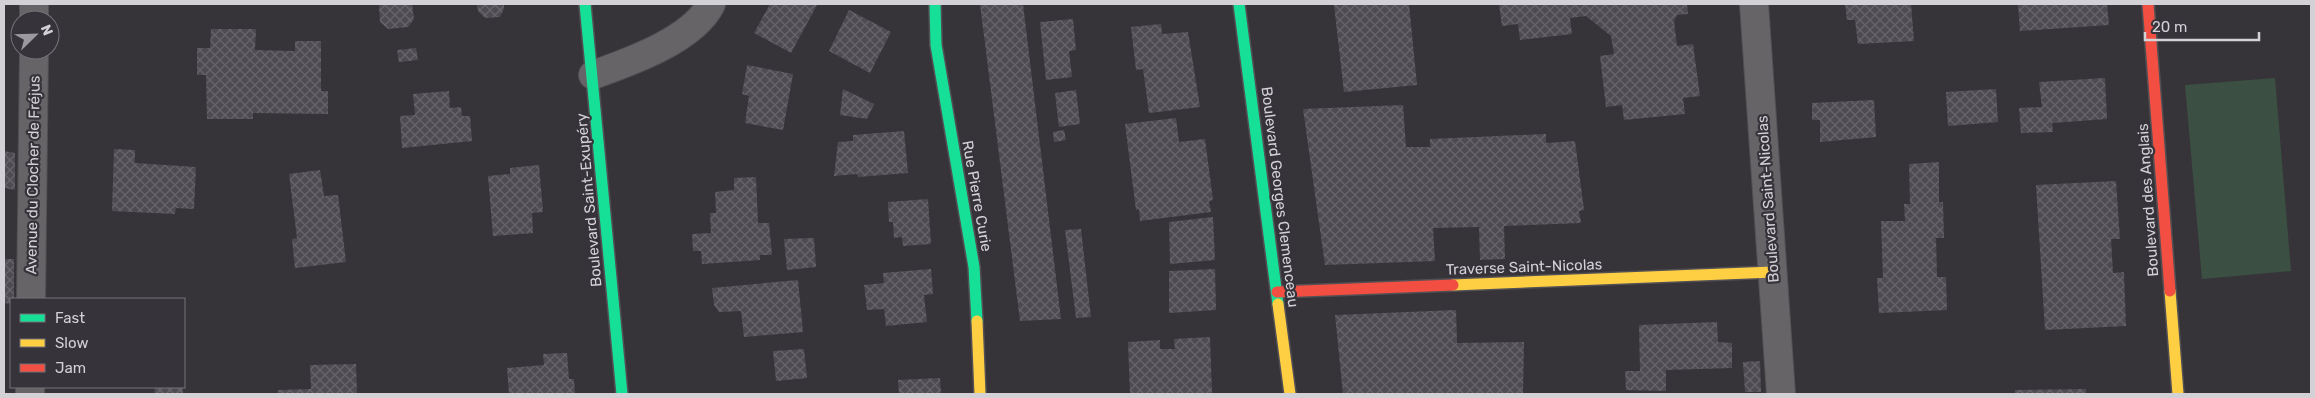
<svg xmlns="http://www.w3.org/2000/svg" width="2315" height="398" viewBox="0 0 2315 398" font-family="Rubik,sans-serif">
	<defs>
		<pattern id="building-cross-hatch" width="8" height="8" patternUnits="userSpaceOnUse" patternTransform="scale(1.25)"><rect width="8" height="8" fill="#4e4b53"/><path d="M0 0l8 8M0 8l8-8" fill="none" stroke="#67646b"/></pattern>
	</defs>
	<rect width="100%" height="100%" fill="#363439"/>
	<path fill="#3b5043" d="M 2275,78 L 2291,271 L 2202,279 L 2185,85 Z"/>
	<g fill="url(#building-cross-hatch)">
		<path d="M 379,4 L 412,4 L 414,19 L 408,27 L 388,29 L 380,22 Z"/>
		<path d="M 477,4 L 504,4 L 504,9 L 500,17 L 485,18 L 478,11 Z"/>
		<path d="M 770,4 L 817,5 L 791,53 L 754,33 Z"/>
		<path d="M 980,4 L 1023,4 L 1061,319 L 1020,321 Z"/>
		<path d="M 1338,4 L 1409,4 L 1417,85 L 1344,92 L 1334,5 Z"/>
		<path d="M 1499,4 L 1687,4 L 1688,14 L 1677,15 L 1674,21 L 1677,46 L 1693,44 L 1700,96 L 1683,98 L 1685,114 L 1624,120 L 1622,105 L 1606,107 L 1600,56 L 1614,54 L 1611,36 L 1586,16 L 1570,18 L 1572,34 L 1520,40 L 1518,24 L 1502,26 Z"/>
		<path d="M 1845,4 L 1911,4 L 1914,41 L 1858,44 L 1855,20 L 1847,20 Z"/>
		<path d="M 2025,4 L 2107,4 L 2109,25 L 2020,31 L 2018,5 Z"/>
		<path d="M 849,10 L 891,32 L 870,73 L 829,51 Z"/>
		<path d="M 1073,19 L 1076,50 L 1069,51 L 1072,77 L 1046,80 L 1040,22 Z"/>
		<path d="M 1161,24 L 1162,34 L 1188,32 L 1200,107 L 1149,113 L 1143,69 L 1136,70 L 1131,27 Z"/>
		<path d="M 211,29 L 256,29 L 255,50 L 295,51 L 295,41 L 321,41 L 321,91 L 328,91 L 328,114 L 253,113 L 253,119 L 207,119 L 206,75 L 197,75 L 197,48 L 210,48 Z"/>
		<path d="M 416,48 L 418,60 L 399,62 L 397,50 Z"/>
		<path d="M 747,65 L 793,74 L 783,130 L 745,123 L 749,96 L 742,94 Z"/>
		<path d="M 2105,78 L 2107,119 L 2052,123 L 2053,132 L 2021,133 L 2019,108 L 2042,107 L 2039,82 Z"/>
		<path d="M 843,89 L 874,104 L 867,119 L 840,115 Z"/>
		<path d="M 1996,89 L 1998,122 L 1948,126 L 1946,92 Z"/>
		<path d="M 1076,90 L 1080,124 L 1059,127 L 1055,93 Z"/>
		<path d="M 449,91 L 450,108 L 461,107 L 462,116 L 470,116 L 472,141 L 402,148 L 400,116 L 415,115 L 413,94 Z"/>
		<path d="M 1874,100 L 1876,137 L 1820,142 L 1820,120 L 1812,120 L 1812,103 Z"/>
		<path d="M 1403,105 L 1406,147 L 1430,147 L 1430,139 L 1546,134 L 1546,143 L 1575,141 L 1584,210 L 1579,211 L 1581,223 L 1504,226 L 1505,259 L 1480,260 L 1479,227 L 1433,228 L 1435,261 L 1325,265 L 1303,109 Z"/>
		<path d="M 1176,118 L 1179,142 L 1205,139 L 1213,200 L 1209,201 L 1211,212 L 1140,221 L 1139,209 L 1136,210 L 1125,124 Z"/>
		<path d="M 1064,130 L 1066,140 L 1054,142 L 1053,132 Z"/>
		<path d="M 904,131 L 908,173 L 858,177 L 857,174 L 834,176 L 838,142 L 853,141 L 853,135 Z"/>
		<path d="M 114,149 L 135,150 L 135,163 L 196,167 L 194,209 L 176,208 L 175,214 L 112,211 Z"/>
		<path d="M 4,151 L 15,153 L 15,190 L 4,188 Z"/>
		<path d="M 1939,162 L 1939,202 L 1943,202 L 1944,238 L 1936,238 L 1937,277 L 1946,277 L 1947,310 L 1879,313 L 1877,278 L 1883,278 L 1881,221 L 1905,221 L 1904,204 L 1910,204 L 1909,164 Z"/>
		<path d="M 539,165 L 543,212 L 532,213 L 533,233 L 493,236 L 488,176 L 510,174 L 510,168 Z"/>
		<path d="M 320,170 L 324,196 L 338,195 L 346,262 L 295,268 L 292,239 L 297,238 L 289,174 Z"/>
		<path d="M 756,177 L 758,223 L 769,223 L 772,255 L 760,255 L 760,260 L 702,264 L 701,251 L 693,251 L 692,234 L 711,233 L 710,213 L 716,213 L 715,192 L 734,190 L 734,178 Z"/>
		<path d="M 2116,181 L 2120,239 L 2111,239 L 2113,273 L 2124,272 L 2126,326 L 2045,330 L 2036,185 Z"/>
		<path d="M 928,199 L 931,244 L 903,246 L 902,237 L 894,238 L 893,222 L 889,222 L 888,202 Z"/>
		<path d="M 1213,217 L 1215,260 L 1170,264 L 1169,222 Z"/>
		<path d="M 1081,229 L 1091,317 L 1076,318 L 1065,230 Z"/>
		<path d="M 814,238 L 816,267 L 787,270 L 784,239 Z"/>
		<path d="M 4,259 L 14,259 L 14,299 L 11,299 L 11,304 L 4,303 Z"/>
		<path d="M 931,269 L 933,294 L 924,295 L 927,322 L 886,326 L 884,309 L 867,310 L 864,285 L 884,283 L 883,273 Z"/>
		<path d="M 1215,269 L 1216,310 L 1169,313 L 1169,271 Z"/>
		<path d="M 798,280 L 803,332 L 744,337 L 741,311 L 719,312 L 714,305 L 712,288 Z"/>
		<path d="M 1456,310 L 1457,343 L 1524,342 L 1523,394 L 1343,394 L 1335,315 Z"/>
		<path d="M 1717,322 L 1718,342 L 1732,343 L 1732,368 L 1666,370 L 1666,391 L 1626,390 L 1625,371 L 1640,371 L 1639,325 Z"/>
		<path d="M 1210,337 L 1212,394 L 1130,394 L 1128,342 L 1160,340 L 1160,349 L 1175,349 L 1174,339 Z"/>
		<path d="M 804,349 L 807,378 L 776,381 L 773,351 Z"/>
		<path d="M 567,353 L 569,379 L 574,379 L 575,394 L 509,394 L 507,368 L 544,365 L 543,354 Z"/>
		<path d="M 1760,361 L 1761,392 L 1745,392 L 1743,362 Z"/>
		<path d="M 356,364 L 357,394 L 278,394 L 278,390 L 311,389 L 310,365 Z"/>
		<path d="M 940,378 L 941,394 L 899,394 L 898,380 Z"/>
		<path d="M 155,387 L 183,387 L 183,394 L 154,394 Z"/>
		<path d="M 2086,389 L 2086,394 L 2015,394 L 2015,390 Z"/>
	</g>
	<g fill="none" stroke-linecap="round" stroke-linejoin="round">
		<g stroke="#525054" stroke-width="30">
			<g id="street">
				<path d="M 1754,4 L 1781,394"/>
				<path d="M 34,20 L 34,4"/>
				<path d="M 593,75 C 629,62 693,40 711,4"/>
				<path d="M 31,299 L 34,50"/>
				<path d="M 30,394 L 30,387"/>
			</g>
		</g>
		<g stroke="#525054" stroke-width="14">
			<g id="fast">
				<path d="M 585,4 L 622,394"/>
				<path d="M 935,4 L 936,45 L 974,267 L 977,321"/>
				<path d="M 1239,4 L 1278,304"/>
			</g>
		</g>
		<g stroke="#525054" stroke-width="14">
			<g id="slow">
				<path d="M 1453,285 L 1773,272"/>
				<path d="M 2170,291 L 2178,394"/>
				<path d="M 1278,304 L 1290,394"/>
				<path d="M 977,321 L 980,394"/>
			</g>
		</g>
		<g stroke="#525054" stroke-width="14">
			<g id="jam">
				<path d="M 2148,4 L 2170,291"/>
				<path d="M 1277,292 L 1453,285"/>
			</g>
		</g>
		<use href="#street" stroke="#666467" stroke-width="28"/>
		<use href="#fast" stroke="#16e098" stroke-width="11"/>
		<use href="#slow" stroke="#ffcf43" stroke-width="11"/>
		<use href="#jam" stroke="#f24e42" stroke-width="11"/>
	</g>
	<g text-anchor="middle" stroke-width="4.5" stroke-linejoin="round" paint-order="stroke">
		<g font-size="15" fill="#d3d1d6" stroke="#36333a">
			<text transform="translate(33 175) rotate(-89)" y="5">Avenue du Clocher de Fréjus</text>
			<text transform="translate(977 196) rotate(80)" y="5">Rue Pierre Curie</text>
			<text transform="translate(1280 197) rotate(83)" y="5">Boulevard Georges Clemenceau</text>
			<text transform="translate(1768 199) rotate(-94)" y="5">Boulevard Saint-Nicolas</text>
			<text transform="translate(589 200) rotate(-95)" y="5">Boulevard Saint-Exupéry</text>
			<text transform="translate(2148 200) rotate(-94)" y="5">Boulevard des Anglais</text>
			<text transform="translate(1524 267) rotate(-2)" y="5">Traverse Saint-Nicolas</text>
		</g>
	</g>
	<rect width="2315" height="398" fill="none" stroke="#d3d1d6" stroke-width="10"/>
	<rect x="10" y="298" width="175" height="90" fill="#36333a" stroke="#757278"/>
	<rect x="20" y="314" width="25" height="8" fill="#16e098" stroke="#757278"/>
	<text x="55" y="323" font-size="15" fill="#d3d1d6">Fast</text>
	<rect x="20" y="339" width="25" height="8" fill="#ffcf43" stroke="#757278"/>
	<text x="55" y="348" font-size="15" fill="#d3d1d6">Slow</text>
	<rect x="20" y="364" width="25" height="8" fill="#f24e42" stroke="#757278"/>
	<text x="55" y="373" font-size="15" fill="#d3d1d6">Jam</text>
	<g transform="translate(35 35) rotate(67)"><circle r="24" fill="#36333a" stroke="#757278"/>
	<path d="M0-4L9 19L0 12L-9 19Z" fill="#9c9a9f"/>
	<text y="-8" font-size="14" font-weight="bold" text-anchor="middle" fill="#d3d1d6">N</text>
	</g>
	<path d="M2145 32v8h114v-8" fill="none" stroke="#d3d1d6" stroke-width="2.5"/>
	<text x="2152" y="32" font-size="15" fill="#d3d1d6" stroke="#36333a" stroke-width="4" paint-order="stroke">20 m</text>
</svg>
